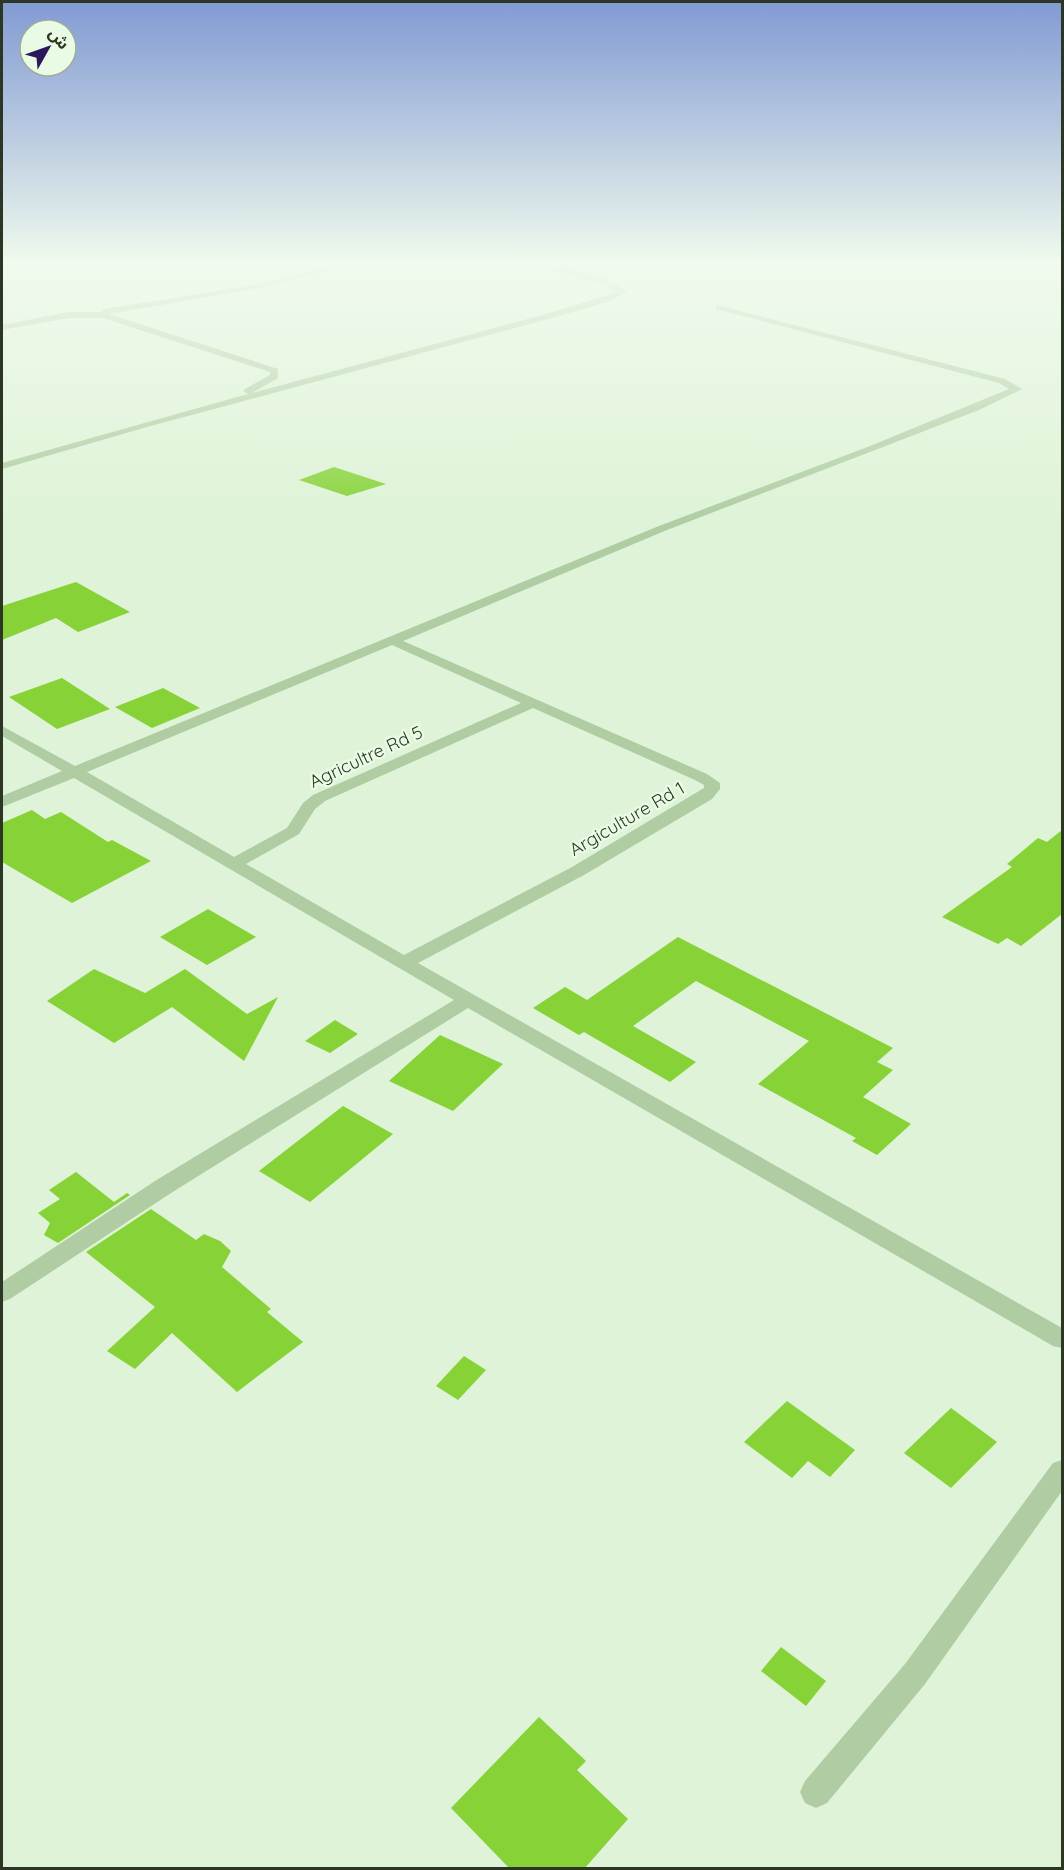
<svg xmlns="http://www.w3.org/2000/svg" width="1064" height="1870" viewBox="0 0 1064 1870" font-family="Quicksand,'Noto Sans Arabic',sans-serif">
	<rect width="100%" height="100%" fill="#def3d7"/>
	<g fill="#86d237">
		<path d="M 334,467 L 386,484 L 347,496 L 299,480 Z"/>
		<path d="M 76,582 L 130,612 L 78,632 L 56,618 L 2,640 L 2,606 Z"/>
		<path d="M 62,678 L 110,709 L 57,729 L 9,697 Z"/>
		<path d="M 163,688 L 200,708 L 152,728 L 115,707 Z"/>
		<path d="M 32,810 L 45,819 L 61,812 L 108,842 L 112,840 L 151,861 L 72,903 L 2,862 L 2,823 Z"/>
		<path d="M 1062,830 L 1062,914 L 1021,946 L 1007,938 L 998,944 L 942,917 L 1012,867 L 1007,864 L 1038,838 L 1047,842 Z"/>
		<path d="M 208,909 L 256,937 L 207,965 L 160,937 Z"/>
		<path d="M 678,937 L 893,1048 L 877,1062 L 893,1070 L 863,1097 L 911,1124 L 877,1155 L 852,1141 L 856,1138 L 758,1084 L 809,1041 L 696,981 L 633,1026 L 696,1062 L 670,1082 L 584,1032 L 579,1035 L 533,1008 L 565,987 L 587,1000 Z"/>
		<path d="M 94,969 L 145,993 L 185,969 L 247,1014 L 278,997 L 244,1061 L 172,1007 L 114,1043 L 47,1001 Z"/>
		<path d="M 335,1020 L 358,1034 L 330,1053 L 305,1041 Z"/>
		<path d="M 440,1035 L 503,1064 L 453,1111 L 389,1081 Z"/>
		<path d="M 343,1106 L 393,1134 L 310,1202 L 259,1171 Z"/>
		<path d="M 76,1172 L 114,1202 L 127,1193 L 130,1195 L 58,1243 L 44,1235 L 50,1223 L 38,1213 L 60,1199 L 49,1190 Z"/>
		<path d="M 151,1209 L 196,1240 L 204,1234 L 220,1241 L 231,1251 L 222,1267 L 271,1309 L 267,1312 L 303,1342 L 237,1392 L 172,1333 L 135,1369 L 107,1351 L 155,1307 L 86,1252 Z"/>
		<path d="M 464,1356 L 486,1370 L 458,1400 L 436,1386 Z"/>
		<path d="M 787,1401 L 855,1450 L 830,1477 L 808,1461 L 792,1478 L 744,1442 Z"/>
		<path d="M 951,1408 L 997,1442 L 951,1488 L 904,1453 Z"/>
		<path d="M 781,1647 L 826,1681 L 806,1706 L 761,1671 Z"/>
		<path d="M 539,1717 L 586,1761 L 577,1770 L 628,1819 L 584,1869 L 510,1869 L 451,1808 Z"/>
	</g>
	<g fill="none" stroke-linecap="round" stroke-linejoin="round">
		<g fill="#afcca2" fill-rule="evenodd">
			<path d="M 339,264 L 351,264 L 259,288 L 109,314 L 278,369 L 278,378 L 252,393 L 550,313 L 617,292 L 602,284 L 532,264 C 557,264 609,276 627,292 L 610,301 L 556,317 L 147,427 L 2,469 L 2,463 L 248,394 L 243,391 L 245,389 L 270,375 L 270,372 L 103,318 L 69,318 L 2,330 L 2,325 L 69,312 L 101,312 L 105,309 L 259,284 Z"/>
			<path d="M 716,305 L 1005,379 L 1022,389 L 979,410 L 667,530 L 403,641 L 707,774 L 720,783 L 720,789 L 712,799 L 584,875 L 418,963 L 1062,1328 L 1062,1348 L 1053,1346 L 468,1008 L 171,1193 L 10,1299 L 2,1302 L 2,1282 L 155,1181 L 454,1000 L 74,778 L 2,807 L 2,796 L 62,771 L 2,736 L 2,726 L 75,766 L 659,526 L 870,446 L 1009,389 L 999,383 L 716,309 ZM 392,645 L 521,703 L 313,795 L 303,803 L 287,828 L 234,857 L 87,772 ZM 533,708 L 695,780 L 704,785 L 704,788 L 572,867 L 404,955 L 246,864 L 299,834 L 315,809 L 325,801 Z"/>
			<path d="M 1062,1460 L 1062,1491 L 925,1684 L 827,1803 L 816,1808 L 805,1803 L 800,1792 L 805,1781 L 905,1664 L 1053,1463 Z"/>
		</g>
	</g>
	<linearGradient id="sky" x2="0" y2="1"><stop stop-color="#819ad3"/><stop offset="0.5" stop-color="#f0faed"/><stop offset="1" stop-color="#f0faed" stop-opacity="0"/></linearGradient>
	<rect width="1064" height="525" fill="url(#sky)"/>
	<g text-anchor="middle" stroke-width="5" stroke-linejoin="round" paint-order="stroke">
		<g font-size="18" fill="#2d3625" stroke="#e9fbe4">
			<text transform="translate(366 757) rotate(-25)" y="6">Agricultre Rd 5</text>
			<text transform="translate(627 819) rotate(-30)" y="6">Argiculture Rd 1</text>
		</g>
	</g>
	<rect width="1064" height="1870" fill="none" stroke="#2d3625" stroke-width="6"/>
	<g transform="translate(48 48) rotate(50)"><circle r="28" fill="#e9fbe4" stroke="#9eac98" stroke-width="1.5"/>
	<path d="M0-4.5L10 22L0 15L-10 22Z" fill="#2c175c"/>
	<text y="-9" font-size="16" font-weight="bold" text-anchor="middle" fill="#2d3625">ش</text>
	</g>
</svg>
